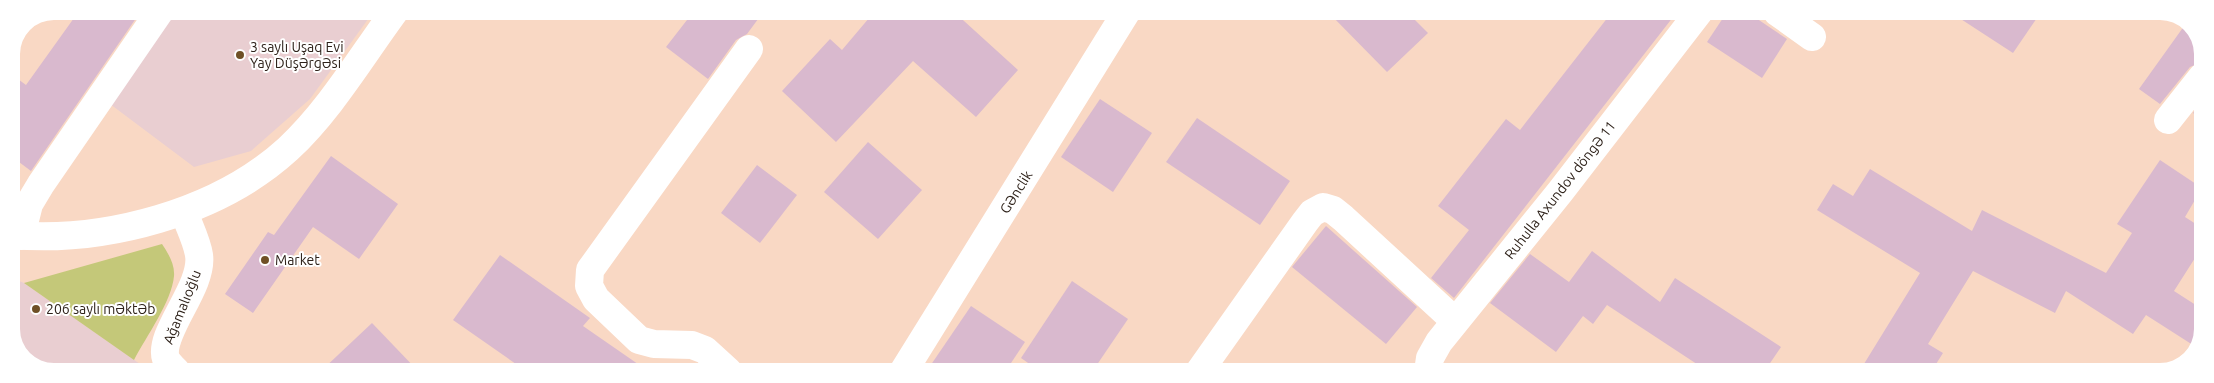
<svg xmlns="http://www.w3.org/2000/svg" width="2214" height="383" viewBox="0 0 2214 383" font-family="Ubuntu,sans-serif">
	<rect width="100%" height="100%" fill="#f9d8c4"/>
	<g fill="#e9ced1">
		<path d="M 170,11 L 374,11 L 310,99 L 251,151 L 194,167 L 106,101 Z"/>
		<path d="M 12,278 L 24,283 L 150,371 L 48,371 L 24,359 L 12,334 Z"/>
	</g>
	<path fill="#c4c879" d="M 162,244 C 168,253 175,264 174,276 C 172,301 146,337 134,360 L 24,283 Z"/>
	<g fill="#d9b9ce">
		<path d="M 79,11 L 141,11 L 31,171 L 11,156 L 11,74 L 26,85 Z"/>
		<path d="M 694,11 L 764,11 L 747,34 L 736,40 L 708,79 L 666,47 Z"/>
		<path d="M 875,11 L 953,11 L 1018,70 L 976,117 L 913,61 L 836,142 L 782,91 L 830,39 L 842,50 Z"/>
		<path d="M 1328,12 L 1407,12 L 1428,33 L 1387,72 Z"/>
		<path d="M 1612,12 L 1677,12 L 1454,298 L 1431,278 L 1469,230 L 1438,206 L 1506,119 L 1520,130 Z"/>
		<path d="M 1727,12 L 1747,12 L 1787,39 L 1762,78 L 1707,42 Z"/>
		<path d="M 1950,12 L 2041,12 L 2013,53 Z"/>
		<path d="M 2187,22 L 2190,24 L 2202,49 L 2202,62 L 2190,67 L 2160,104 L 2139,89 Z"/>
		<path d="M 1100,99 L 1152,133 L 1113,192 L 1061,157 Z"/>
		<path d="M 2202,102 L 2202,120 L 2193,113 Z"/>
		<path d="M 1197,118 L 1290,181 L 1260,225 L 1166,162 Z"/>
		<path d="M 868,142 L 922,190 L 878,239 L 824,192 Z"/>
		<path d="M 331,156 L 398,204 L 359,259 L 313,227 L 253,313 L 225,294 L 268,232 L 274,235 Z"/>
		<path d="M 2160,160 L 2202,188 L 2185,217 L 2202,228 L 2202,247 L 2174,291 L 2202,309 L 2202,335 L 2196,347 L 2146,315 L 2133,334 L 2066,291 L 2055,313 L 1973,271 L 1928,344 L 1943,353 L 1931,372 L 1859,372 L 1920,273 L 1817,210 L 1833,184 L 1853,196 L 1870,169 L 1972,231 L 1982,210 L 2106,273 L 2132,233 L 2117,224 Z"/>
		<path d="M 757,165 L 797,195 L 760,243 L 721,213 Z"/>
		<path d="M 1326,226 L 1417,307 L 1386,344 L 1292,267 Z"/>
		<path d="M 1592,251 L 1660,302 L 1675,278 L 1781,347 L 1764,372 L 1709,372 L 1607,305 L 1593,324 L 1583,316 L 1556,352 L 1490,303 L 1530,254 L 1569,282 Z"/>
		<path d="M 500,255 L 590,318 L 583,326 L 648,371 L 526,371 L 453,320 Z"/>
		<path d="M 1072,281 L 1128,319 L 1092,372 L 1041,372 L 1021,358 Z"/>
		<path d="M 971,306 L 1025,342 L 1005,372 L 926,372 Z"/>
		<path d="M 372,323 L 418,371 L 321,371 Z"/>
	</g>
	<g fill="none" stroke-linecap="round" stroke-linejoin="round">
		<g stroke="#fff" stroke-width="28">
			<path d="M 1777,12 L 1812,37"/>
			<path d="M 2168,120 L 2202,77"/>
			<path d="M 11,235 C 105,243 218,213 288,149 C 330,110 361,57 395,11"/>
			<path d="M 21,236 L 29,204 L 41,184 L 160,11"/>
			<path d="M 176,371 C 173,368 168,363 166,359 C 157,334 204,287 199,255 C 197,241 189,226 184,212"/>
			<path d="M 728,371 L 705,350 L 692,345 L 654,344 L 639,340 L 596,299 L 589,286 L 590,270 L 749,49"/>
			<path d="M 903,372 L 1127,11"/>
			<path d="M 1199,372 L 1305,222 L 1312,213 L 1323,207 L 1333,210 L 1343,218 L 1455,321"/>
			<path d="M 1428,372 L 1430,358 L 1439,342 L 1560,192 L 1699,12"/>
		</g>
	</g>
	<g fill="#6f5026" stroke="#fff" stroke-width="2">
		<circle cx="240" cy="55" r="5"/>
		<circle cx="265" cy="260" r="5"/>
		<circle cx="36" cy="309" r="5"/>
	</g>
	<g text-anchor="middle" stroke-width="4" stroke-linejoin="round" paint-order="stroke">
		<g font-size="14" fill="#2e221a" stroke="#fff" text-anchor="start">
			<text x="250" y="52">3 saylı Uşaq Evi<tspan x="250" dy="16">Yay Düşərgəsi</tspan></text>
			<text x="275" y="265">Market</text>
			<text x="46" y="314">206 saylı məktəb</text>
		</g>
		<g font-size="14" fill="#2e221a" stroke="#fff">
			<text transform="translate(1560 190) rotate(-52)" y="5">Ruhulla Axundov döngə 11</text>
			<text transform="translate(1016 192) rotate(-58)" y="5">Gənclik</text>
			<text transform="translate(182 307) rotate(-68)" y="5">Ağamalıoğlu</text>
		</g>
	</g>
	<path d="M0 0H2214V383H0ZM54 20H2160A34 34 0 0 1 2194 54V329A34 34 0 0 1 2160 363H54A34 34 0 0 1 20 329V54A34 34 0 0 1 54 20Z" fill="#fff" fill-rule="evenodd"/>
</svg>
